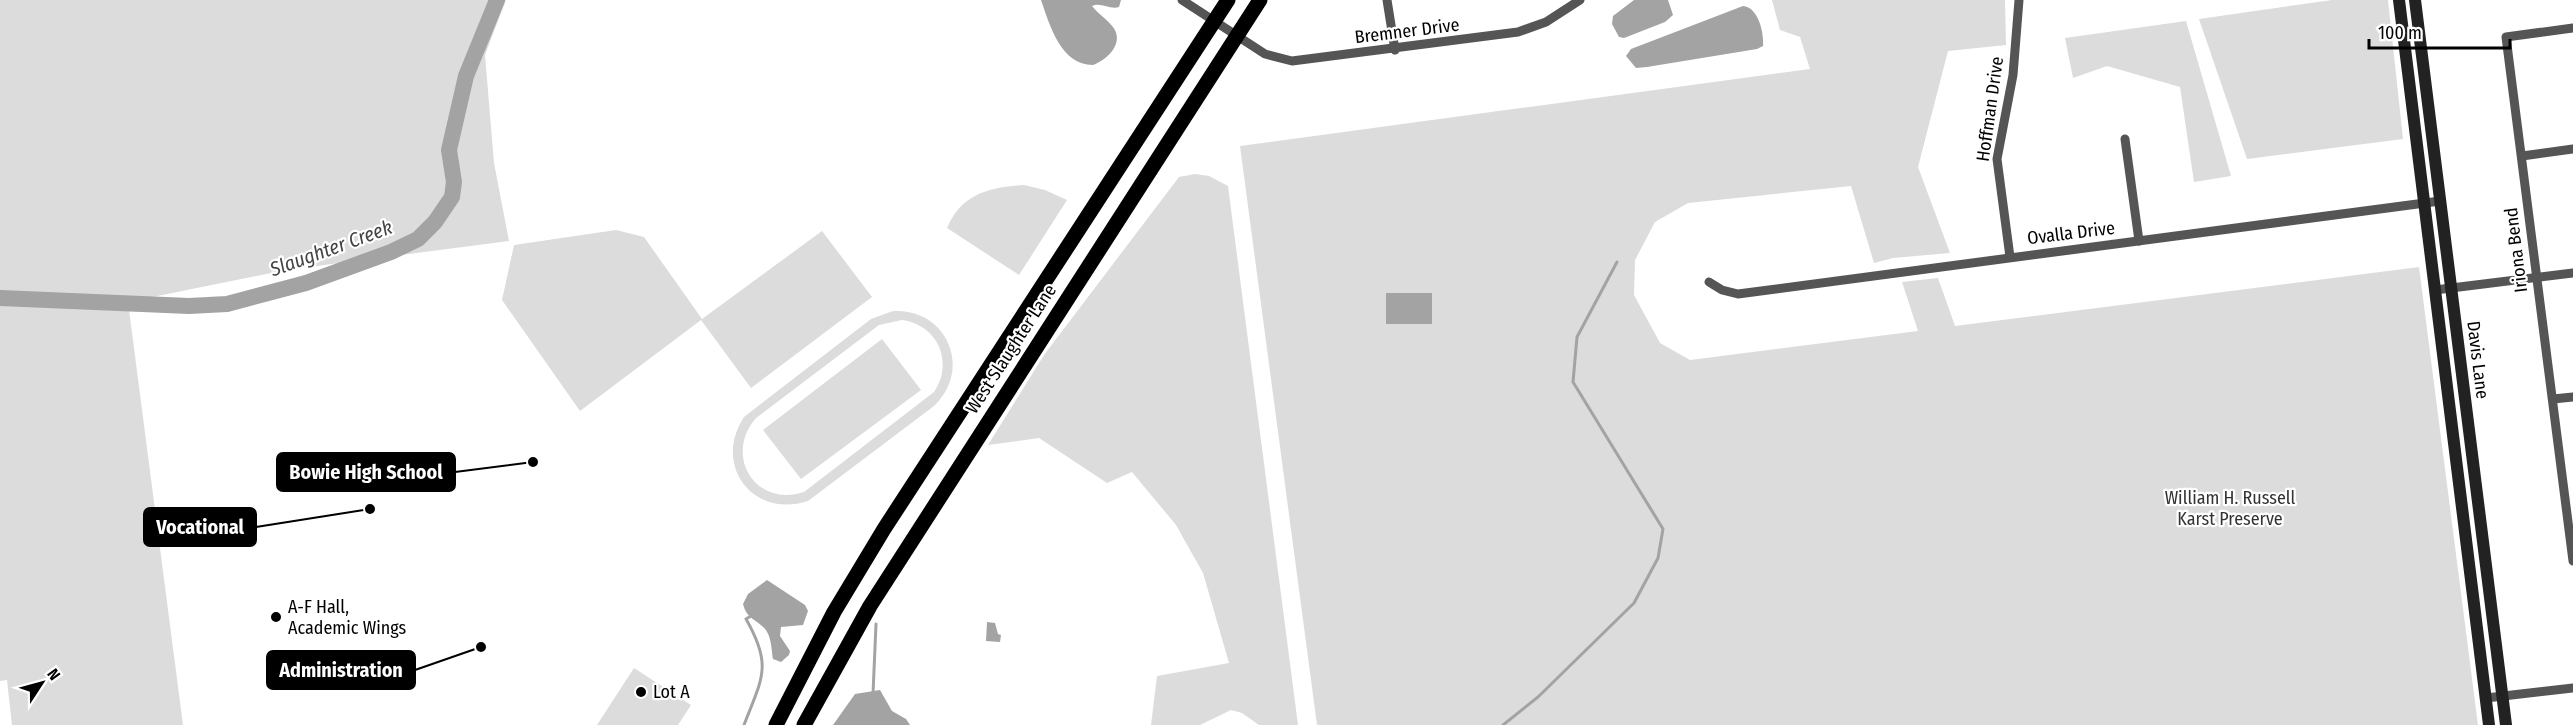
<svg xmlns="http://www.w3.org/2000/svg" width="2573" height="725" viewBox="0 0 2573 725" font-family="'Fira Sans Condensed',sans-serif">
	<rect width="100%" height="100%" fill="#fff"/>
	<g fill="#dcdcdc" fill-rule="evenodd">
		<path d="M 0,0 L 506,0 L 485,55 L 494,163 L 509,241 L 286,270 L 128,302 L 183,725 L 12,725 L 7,680 L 0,681 Z"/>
		<path d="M 1772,0 L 2005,0 L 2006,45 L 1948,51 L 1918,167 L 1950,253 L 1893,258 L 1874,263 L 1851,186 L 1688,203 L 1655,222 L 1635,260 L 1634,295 L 1660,343 L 1690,360 L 1918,331 L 1902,282 L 1938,278 L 1955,326 L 2419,267 L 2478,725 L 1317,725 L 1240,146 L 1810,69 L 1800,37 L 1780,30 Z"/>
		<path d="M 2332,0 L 2388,0 L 2403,139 L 2247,159 L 2199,19 Z"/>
		<path d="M 2186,21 L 2231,176 L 2194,182 L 2180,87 L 2107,66 L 2073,78 L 2065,38 Z"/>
		<path d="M 1195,174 L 1209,176 L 1228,186 L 1298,725 L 1259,725 L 1242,713 L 1231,710 L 1200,725 L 1151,725 L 1157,676 L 1229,663 L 1203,573 L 1176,525 L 1132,472 L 1107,483 L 1039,438 L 988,445 L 1044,355 L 1179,177 Z"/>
		<path d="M 1024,185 L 1045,190 L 1067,200 L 1019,275 L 947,228 C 961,194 989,187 1024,185 Z"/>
		<path d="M 616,230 L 644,237 L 702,319 L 822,231 L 872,297 L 751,388 L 701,320 L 580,411 L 502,300 L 514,245 Z"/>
		<path d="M 893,311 C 947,308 973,369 934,406 L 808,501 C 754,519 712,466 744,417 L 871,319 ZM 902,320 C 938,325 954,362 934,392 L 804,492 C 756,508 723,456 756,418 L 879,325 Z"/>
		<path d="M 882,339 L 921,390 L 801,479 L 763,430 Z"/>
		<path d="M 634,668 L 691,705 L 678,725 L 597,725 Z"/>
	</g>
	<g fill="#a3a3a3">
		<path d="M 1041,0 L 1121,0 L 1119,7 C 1110,10 1101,2 1092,6 C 1098,14 1107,19 1113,27 C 1125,43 1107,60 1093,65 C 1061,65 1050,26 1041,0 Z"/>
		<path d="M 1634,0 L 1668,0 L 1673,15 L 1665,22 L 1624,38 L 1619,37 L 1612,24 L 1613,16 Z"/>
		<path d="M 1743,6 C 1758,7 1764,32 1763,46 L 1757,49 L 1647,67 L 1636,68 L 1626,56 L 1631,49 Z"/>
		<rect x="1386" y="293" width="46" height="31"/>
		<path d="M 767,580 L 805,605 L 808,611 L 803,625 L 781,627 L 780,636 L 790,651 L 789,655 L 781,662 L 773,659 C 771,648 772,634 762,626 C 753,618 746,617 743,604 L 748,594 Z"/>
		<path d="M 987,622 L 995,623 L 998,634 L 1001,635 L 1000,642 L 986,641 Z"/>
		<path d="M 880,690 L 892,711 L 906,719 L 910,725 L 833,725 L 855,694 Z"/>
	</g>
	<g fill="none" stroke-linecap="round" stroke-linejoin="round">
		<g stroke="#a3a3a3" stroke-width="3">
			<path d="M 873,694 L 876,624"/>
			<path d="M 744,725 C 762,678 773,666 746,619 L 751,616"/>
			<path d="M 1503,725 L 1538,697 L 1634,603 L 1658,558 L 1663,529 L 1573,382 L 1577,337 L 1617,262"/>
		</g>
		<path stroke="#a3a3a3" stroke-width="16" d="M 0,298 L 189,306 L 227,304 L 306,283 L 391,252 L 418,239 L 435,222 L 452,197 L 454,182 L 449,150 L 466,76 L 497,0"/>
		<g stroke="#555" stroke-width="9">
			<path d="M 1182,0 L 1265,54 L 1292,61 L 1518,32 L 1546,22 L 1580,0"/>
			<path d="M 1387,0 L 1395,50"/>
			<path d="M 2573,28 L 2506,37 L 2573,561"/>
			<path d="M 2125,139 L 2139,241"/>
			<path d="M 2522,156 L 2573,149"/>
			<path d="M 2010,257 L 1997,159 L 2013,75 L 2019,0"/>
			<path d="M 1709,282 L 1722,290 L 1738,294 L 2440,201"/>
			<path d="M 2435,290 L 2573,273"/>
			<path d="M 2553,399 L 2573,397"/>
			<path d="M 2486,698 L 2573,688"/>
		</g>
		<g stroke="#222" stroke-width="12">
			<path d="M 2399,0 L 2489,725"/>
			<path d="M 2415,0 L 2506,725"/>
		</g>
		<g stroke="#000" stroke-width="15">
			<path d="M 776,725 L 834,612 L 884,529 L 1228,0"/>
			<path d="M 804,725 L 870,606 L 1260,0"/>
		</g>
	</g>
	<g fill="#000" stroke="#fff" stroke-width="2">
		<circle cx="276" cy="617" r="6"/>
		<circle cx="641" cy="692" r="6"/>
	</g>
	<g text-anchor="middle" stroke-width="4.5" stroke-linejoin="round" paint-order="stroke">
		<g font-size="18" fill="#000" stroke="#fff">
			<text transform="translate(1407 31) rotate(-7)" y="6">Bremner Drive</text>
			<text transform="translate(1990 109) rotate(-82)" y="6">Hoffman Drive</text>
			<text transform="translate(2071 233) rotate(-7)" y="6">Ovalla Drive</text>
			<text transform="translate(2516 250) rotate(-97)" y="6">Iriona Bend</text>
			<text transform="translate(1011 349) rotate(-57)" y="6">West Slaughter Lane</text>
			<text transform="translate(2478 360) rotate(83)" y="6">Davis Lane</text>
		</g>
		<g font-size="18" fill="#333" stroke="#fff">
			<text x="2230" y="504">William H. Russell<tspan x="2230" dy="21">Karst Preserve</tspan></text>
		</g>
		<g font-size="18" fill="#000" stroke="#fff" text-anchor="start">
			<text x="288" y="613">A-F Hall,<tspan x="288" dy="21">Academic Wings</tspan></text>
			<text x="653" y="698">Lot A</text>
		</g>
		<g font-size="20" font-style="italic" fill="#444" stroke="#fff">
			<text transform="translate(331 248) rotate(-20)" y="7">Slaughter Creek</text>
		</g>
	</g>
	<path fill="none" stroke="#000" stroke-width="2" d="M533 462L455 472M370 509L256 527M481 647L415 670"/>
	<g fill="#000" stroke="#fff" stroke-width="2">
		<circle cx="533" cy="462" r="6"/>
		<circle cx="370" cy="509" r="6"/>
		<circle cx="481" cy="647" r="6"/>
	</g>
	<g fill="#000" stroke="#000" stroke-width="2">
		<rect x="277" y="453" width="178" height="38" rx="6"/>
		<rect x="144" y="508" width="112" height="38" rx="6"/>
		<rect x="267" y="651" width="148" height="38" rx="6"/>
	</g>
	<g font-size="20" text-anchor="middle" font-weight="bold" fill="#fff">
		<text x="366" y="479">Bowie High School</text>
		<text x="200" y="534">Vocational</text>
		<text x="341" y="677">Administration</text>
	</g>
	<g transform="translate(42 683) rotate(54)" stroke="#ffffff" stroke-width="4.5" paint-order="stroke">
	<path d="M0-4.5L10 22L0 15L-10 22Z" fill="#000000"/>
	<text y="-9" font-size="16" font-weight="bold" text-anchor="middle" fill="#000000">N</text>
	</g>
	<path d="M2369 39v9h141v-9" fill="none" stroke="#000000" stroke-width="3"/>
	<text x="2378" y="39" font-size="18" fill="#000000" stroke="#ffffff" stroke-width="4.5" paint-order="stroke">100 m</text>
</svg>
